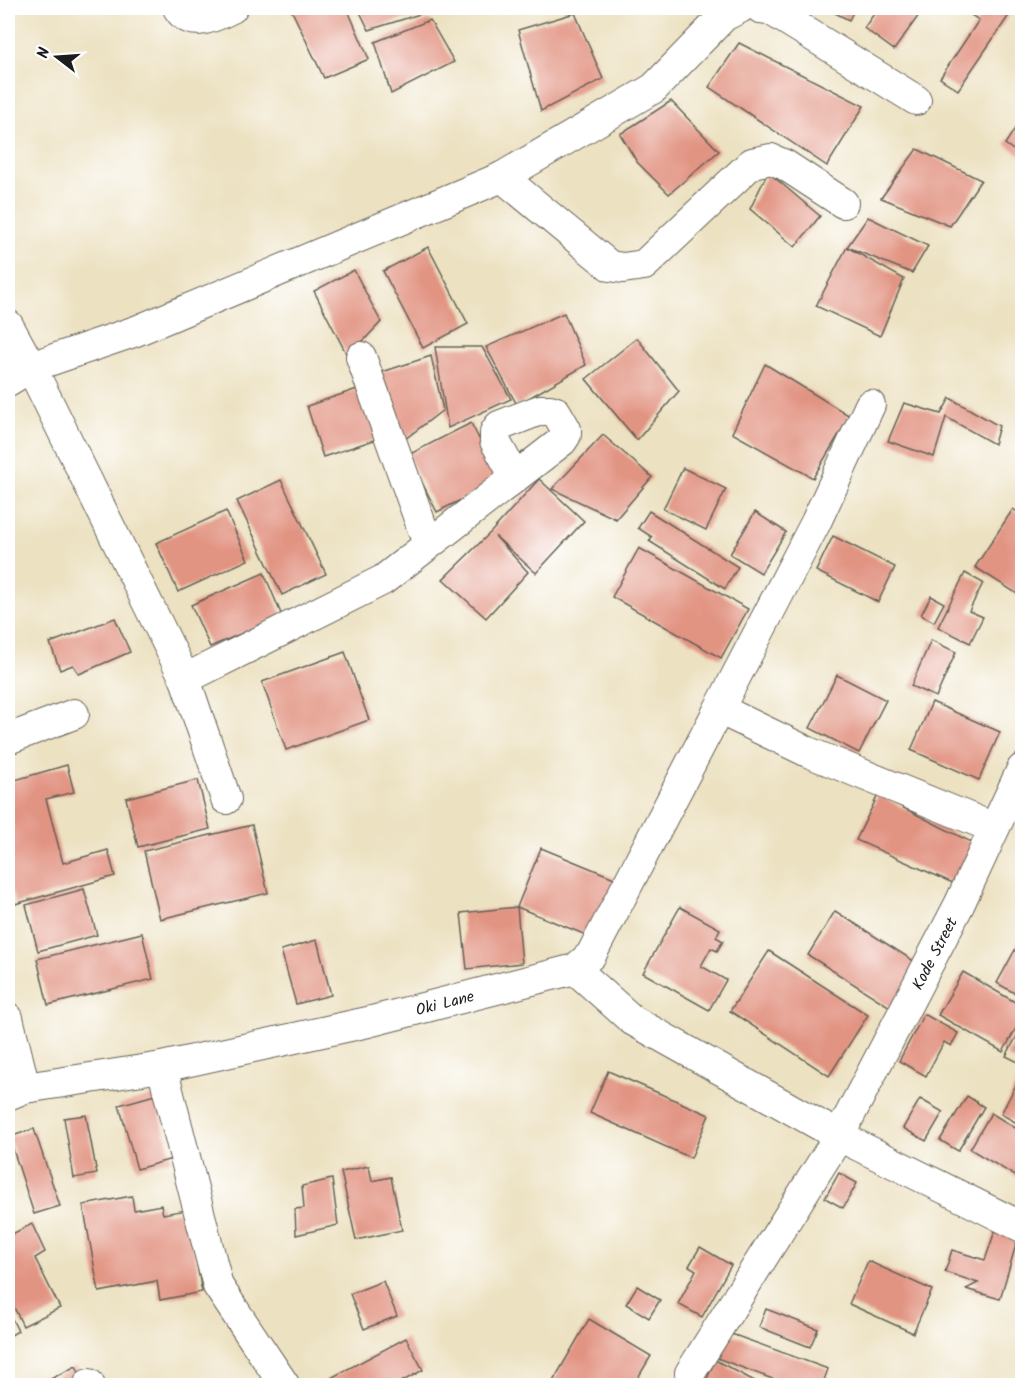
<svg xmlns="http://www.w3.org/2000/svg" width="1030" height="1393" viewBox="0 0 1030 1393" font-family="Kalam,sans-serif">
	<rect width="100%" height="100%" fill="#fff"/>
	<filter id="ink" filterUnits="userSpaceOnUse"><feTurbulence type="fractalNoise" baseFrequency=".0167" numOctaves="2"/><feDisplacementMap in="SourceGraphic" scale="12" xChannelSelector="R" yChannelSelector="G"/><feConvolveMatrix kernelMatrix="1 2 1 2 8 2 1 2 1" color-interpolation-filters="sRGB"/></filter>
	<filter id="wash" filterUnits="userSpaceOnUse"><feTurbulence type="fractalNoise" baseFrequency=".008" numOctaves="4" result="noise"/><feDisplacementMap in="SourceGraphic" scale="24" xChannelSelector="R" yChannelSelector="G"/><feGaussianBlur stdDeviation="1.35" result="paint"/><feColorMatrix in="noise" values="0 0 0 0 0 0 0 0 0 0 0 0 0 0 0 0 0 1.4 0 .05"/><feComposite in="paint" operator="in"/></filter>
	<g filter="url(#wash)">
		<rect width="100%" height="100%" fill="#ece1c1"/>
		<g id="blocks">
			<g fill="#e29483">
				<path d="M 296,8 L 347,8 L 369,59 L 324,78 L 291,9 Z"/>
				<path d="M 358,8 L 422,8 L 423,13 L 369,30 Z"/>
				<path d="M 825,8 L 855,8 L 849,20 Z"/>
				<path d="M 878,8 L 924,8 L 894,50 L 864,28 Z"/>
				<path d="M 960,8 L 1006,8 L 1012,11 L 958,90 L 940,78 L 979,20 Z"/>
				<path d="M 575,13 L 603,79 L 541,111 L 518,30 Z"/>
				<path d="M 430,20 L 454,62 L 391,94 L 375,42 Z"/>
				<path d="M 739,43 L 864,106 L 827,166 L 709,87 Z"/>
				<path d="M 671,101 L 719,151 L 669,194 L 637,162 L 620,134 Z"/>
				<path d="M 1022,118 L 1022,156 L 1005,144 Z"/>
				<path d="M 917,149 L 981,180 L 950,226 L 881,198 Z"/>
				<path d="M 768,172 L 820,216 L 795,247 L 750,209 Z"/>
				<path d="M 868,217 L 928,246 L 912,273 L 847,247 Z"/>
				<path d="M 428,247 L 468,324 L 423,348 L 383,271 Z"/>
				<path d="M 847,247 L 904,279 L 880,336 L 816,306 Z"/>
				<path d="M 354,270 L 381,322 L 348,357 L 314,291 Z"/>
				<path d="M 564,313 L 586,365 L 517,405 L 486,347 Z"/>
				<path d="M 637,338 L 679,391 L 637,440 L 586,379 Z"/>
				<path d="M 435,347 L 482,347 L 511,399 L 448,428 Z"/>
				<path d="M 431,356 L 443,410 L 405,439 L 373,375 Z"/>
				<path d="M 765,364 L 850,416 L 813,478 L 732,433 Z"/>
				<path d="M 366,386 L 383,437 L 323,457 L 307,406 Z"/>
				<path d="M 950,398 L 999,426 L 994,444 L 946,417 L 934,457 L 888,441 L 904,403 L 941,414 Z"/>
				<path d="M 471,423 L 500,480 L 437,512 L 408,455 Z"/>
				<path d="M 603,435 L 652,477 L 616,519 L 552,489 Z"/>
				<path d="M 683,468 L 726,489 L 706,530 L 663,509 Z"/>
				<path d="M 539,479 L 584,521 L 536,573 L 495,536 L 528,572 L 486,618 L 443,579 L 491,532 Z"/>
				<path d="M 281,480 L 326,574 L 282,595 L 237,501 Z"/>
				<path d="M 1013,509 L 1022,515 L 1022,597 L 975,567 Z"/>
				<path d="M 226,511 L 248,560 L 178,592 L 156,543 Z"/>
				<path d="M 649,511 L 738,567 L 725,589 L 649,541 L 652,537 L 638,528 Z"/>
				<path d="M 755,512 L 786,532 L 761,573 L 730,554 Z"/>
				<path d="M 833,536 L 895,567 L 878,602 L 816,571 Z"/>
				<path d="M 639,548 L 748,609 L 721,658 L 612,597 Z"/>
				<path d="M 264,573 L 282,616 L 210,647 L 191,605 Z"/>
				<path d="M 965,573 L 983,583 L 969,611 L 983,617 L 970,643 L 938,627 Z"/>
				<path d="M 931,596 L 944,603 L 934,622 L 921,615 Z"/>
				<path d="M 115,618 L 130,652 L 79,674 L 73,665 L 60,670 L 50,643 Z"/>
				<path d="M 931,640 L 956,652 L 936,697 L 911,686 Z"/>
				<path d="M 345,652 L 369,720 L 286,750 L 262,682 Z"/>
				<path d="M 837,675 L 886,700 L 859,753 L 810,728 Z"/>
				<path d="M 932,702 L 1000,732 L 979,780 L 911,750 Z"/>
				<path d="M 67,765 L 74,792 L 46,799 L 63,863 L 108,850 L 115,876 L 15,904 L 8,876 L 8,782 Z"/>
				<path d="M 198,780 L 210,829 L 138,847 L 126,798 Z"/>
				<path d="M 878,795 L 979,846 L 955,884 L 856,840 Z"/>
				<path d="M 252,825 L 268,893 L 160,919 L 144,851 Z"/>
				<path d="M 541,848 L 619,880 L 596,939 L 517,907 L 522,963 L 467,969 L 461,913 L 517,907 Z"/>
				<path d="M 84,889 L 97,935 L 38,951 L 26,905 Z"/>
				<path d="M 680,907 L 720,929 L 716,937 L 723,941 L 717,951 L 711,948 L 701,966 L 726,980 L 709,1010 L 643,973 Z"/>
				<path d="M 835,911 L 920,965 L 893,1009 L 808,955 Z"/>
				<path d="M 142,933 L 153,979 L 48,1005 L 37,959 Z"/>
				<path d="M 1022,937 L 1022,994 L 1021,997 L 997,983 Z"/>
				<path d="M 317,940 L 331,995 L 296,1004 L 281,950 Z"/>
				<path d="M 769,951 L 868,1015 L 829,1076 L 730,1011 Z"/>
				<path d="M 963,972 L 1022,1006 L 1022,1017 L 1003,1052 L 938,1015 Z"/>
				<path d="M 924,1014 L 958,1033 L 951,1046 L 944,1042 L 926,1076 L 899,1061 Z"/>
				<path d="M 1022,1027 L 1022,1064 L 1006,1056 Z"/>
				<path d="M 608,1071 L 709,1115 L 691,1158 L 590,1113 Z"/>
				<path d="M 1022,1073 L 1022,1126 L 1001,1114 Z"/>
				<path d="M 155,1095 L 172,1159 L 137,1169 L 119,1105 Z"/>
				<path d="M 967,1096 L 984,1107 L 958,1151 L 940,1140 Z"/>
				<path d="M 920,1099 L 943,1112 L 926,1141 L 903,1128 Z"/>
				<path d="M 991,1113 L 1022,1132 L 1022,1180 L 970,1149 Z"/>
				<path d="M 86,1115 L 97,1174 L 74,1178 L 64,1118 Z"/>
				<path d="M 34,1129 L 60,1206 L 34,1214 L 9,1137 Z"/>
				<path d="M 369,1166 L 372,1181 L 391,1177 L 402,1230 L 356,1240 L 341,1172 Z"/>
				<path d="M 839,1173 L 857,1183 L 843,1208 L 825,1198 Z"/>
				<path d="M 332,1179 L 338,1225 L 296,1235 L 295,1209 L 304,1208 L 302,1186 Z"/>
				<path d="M 132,1196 L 134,1210 L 161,1205 L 163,1214 L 187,1210 L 202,1292 L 160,1300 L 157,1281 L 99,1292 L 83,1205 Z"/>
				<path d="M 32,1224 L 45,1252 L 35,1258 L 60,1308 L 23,1326 L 8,1295 L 8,1236 Z"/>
				<path d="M 995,1231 L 1018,1238 L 1000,1299 L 966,1289 L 978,1283 L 945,1272 L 952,1250 L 985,1260 Z"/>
				<path d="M 700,1247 L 731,1265 L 702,1317 L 678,1304 L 696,1270 L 689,1266 Z"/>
				<path d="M 868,1261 L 932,1290 L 913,1333 L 849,1304 Z"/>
				<path d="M 383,1281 L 397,1316 L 364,1329 L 350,1294 Z"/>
				<path d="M 637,1286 L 660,1300 L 649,1318 L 626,1304 Z"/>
				<path d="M 766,1309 L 818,1329 L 810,1347 L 759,1327 Z"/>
				<path d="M 8,1311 L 18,1331 L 8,1337 Z"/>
				<path d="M 589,1319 L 651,1356 L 633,1386 L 556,1386 L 552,1383 Z"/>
				<path d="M 726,1332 L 828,1369 L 822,1386 L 791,1386 L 717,1358 Z"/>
				<path d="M 406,1338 L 423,1370 L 394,1386 L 327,1386 L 325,1381 Z"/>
				<path d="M 715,1360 L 764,1386 L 704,1386 Z"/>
				<path d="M 76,1366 L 85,1386 L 37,1386 Z"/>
			</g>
		</g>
	</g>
	<g filter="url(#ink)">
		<use href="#blocks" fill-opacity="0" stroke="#656156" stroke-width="1.5"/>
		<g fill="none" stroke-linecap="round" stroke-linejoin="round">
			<g stroke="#656156" stroke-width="32">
				<g id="minor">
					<path d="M 178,8 C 191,29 214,17 232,8"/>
					<path d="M 760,8 L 769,9 L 916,100"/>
					<path d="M 502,177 L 610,266 L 623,268 L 644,265 L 752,163 L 771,159 L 785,165 L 843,203"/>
					<path d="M 8,325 L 31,367 L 185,679 L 226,799"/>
					<path d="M 361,357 L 428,544"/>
					<path d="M 8,381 L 31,367 L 136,331 L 502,177 L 654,88 L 724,16 L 740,8"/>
					<path d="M 185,679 L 383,580 L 562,441 L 566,435 L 566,429 L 556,412 L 550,410 L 540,410 L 499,426 L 495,432 L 495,441 L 515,477"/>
					<path d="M 719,709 L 816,522 L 870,405"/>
					<path d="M 8,739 L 74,714"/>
					<path d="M 575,969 L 632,1020 L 839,1136 L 1022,1227"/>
					<path d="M 8,1018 L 25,1088"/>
					<path d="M 162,1067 L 218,1286 L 285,1386"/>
					<path id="s1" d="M 8,1095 L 25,1088 L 162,1067 L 368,1022 L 575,969 L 591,955 L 719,709 L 808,752 L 994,828"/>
					<path id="s2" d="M 690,1373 L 839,1136 L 959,905 L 1022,769"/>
					<path d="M 89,1384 L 90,1386"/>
				</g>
			</g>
			<use href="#minor" stroke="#fff" stroke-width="30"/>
		</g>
	</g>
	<g text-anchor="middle" stroke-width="4.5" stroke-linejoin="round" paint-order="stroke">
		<g font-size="16" fill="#1c1c1c" stroke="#fff">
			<text dy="6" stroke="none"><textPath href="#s2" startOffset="486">Kode Street</textPath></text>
			<text dy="6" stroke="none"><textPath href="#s1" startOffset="447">Oki Lane</textPath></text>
		</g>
	</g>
	<rect width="1030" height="1393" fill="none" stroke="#fff" stroke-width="30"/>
	<g transform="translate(57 57) rotate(287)" stroke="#ffffff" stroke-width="4.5" paint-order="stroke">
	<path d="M0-4.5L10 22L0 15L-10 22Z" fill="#1c1c1c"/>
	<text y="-9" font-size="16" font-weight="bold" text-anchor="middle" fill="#1c1c1c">N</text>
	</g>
</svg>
